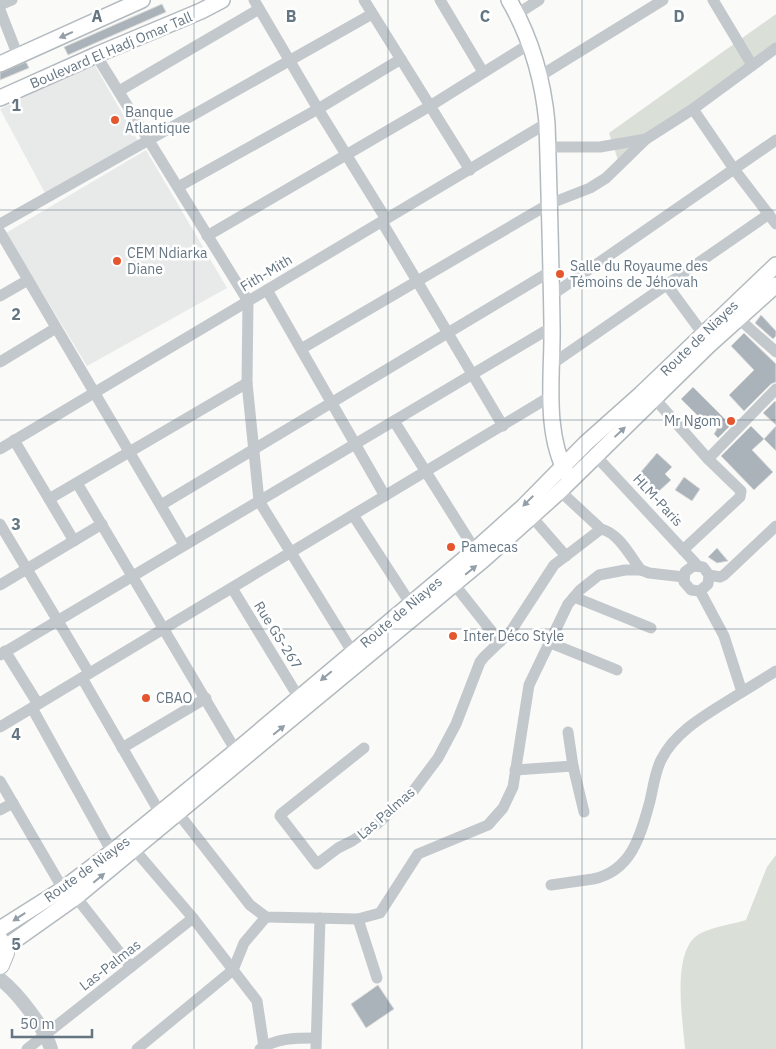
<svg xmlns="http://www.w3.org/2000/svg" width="776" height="1049" viewBox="0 0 776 1049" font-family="'IBM Plex Sans',sans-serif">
	<rect width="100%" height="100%" fill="#fafaf8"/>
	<g fill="#e8e9e9">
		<path d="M 94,64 L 138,141 L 45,193 L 0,109 Z"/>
		<path d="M 146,150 L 227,288 L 87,366 L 6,233 Z"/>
	</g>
	<g fill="#dadfd7">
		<path d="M 776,14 L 776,50 L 619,163 L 609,133 Z"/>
		<path d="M 776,855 L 776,1049 L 685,1049 C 683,1020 670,948 701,933 C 713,927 733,924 746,920 L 767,867 Z"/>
	</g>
	<g fill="#aab3b9" stroke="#dcdcda">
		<path d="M 162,4 L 166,12 L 68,55 L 64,47 Z"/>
		<path d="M 26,62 L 29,68 L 0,80 L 0,73 Z"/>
		<path d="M 761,315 L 776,331 L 776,336 L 773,339 L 755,323 Z"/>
		<path d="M 744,333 L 776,364 L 776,382 L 771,384 L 744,411 L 729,395 L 754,370 L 731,346 Z"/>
		<path d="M 693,387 L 731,425 L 718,438 L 714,434 L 717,429 L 711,424 L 709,427 L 681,399 Z"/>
		<path d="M 775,401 L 776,402 L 776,425 L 763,413 Z"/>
		<path d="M 751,426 L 764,439 L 752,450 L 773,472 L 754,490 L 721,456 Z"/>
		<path d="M 776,426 L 776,451 L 764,439 Z"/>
		<path d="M 657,453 L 672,467 L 665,474 L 671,480 L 658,492 L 649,483 L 644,489 L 634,480 Z"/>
		<path d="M 684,477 L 700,489 L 692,501 L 675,490 Z"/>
		<path d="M 717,548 L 728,561 L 717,563 L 708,557 Z"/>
		<path d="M 378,985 L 394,1009 L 366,1028 L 351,1004 Z"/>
	</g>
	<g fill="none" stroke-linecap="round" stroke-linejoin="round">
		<g stroke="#b3babf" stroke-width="18">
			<g id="secondary">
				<path d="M 509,0 C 531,38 543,79 547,123 C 549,190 551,258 552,325 C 553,372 543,432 567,474"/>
				<path d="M 0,64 L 142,0"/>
				<path d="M 0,98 L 96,55 L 201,11 L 222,0"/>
				<path d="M 0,929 L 63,889 L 112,852 L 236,751 L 475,550 L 523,507 L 586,443 L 641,394 L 776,265"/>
				<path d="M 4,948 L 76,897 L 483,560 L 560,491 L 709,345 L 776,285"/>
			</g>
		</g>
		<g stroke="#b5babe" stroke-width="20">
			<path id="primary" d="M 0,941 L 5,953 L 0,965"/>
		</g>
		<g stroke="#c3c8cc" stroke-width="11">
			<path d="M 254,0 L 318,109 L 386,219"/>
			<path d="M 364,0 L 470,170"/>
			<path d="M 440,0 L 483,72"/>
			<path d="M 713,0 L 752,65"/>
			<path d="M 0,5 L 12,0"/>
			<path d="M 0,10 L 18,56"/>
			<path d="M 517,14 L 539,0"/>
			<path d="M 96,55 L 248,301 L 247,383 L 259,501 L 353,653"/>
			<path d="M 540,76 L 663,0"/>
			<path d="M 119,91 L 259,9"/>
			<path d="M 693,109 L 734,169 L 776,224"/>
			<path d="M 548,147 L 600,147 L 646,139"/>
			<path d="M 178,187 L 318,109 L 401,59"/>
			<path d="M 382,222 L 503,426"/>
			<path d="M 0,224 L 372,14"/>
			<path d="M 0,232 L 184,545"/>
			<path d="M 207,236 L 430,106 L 531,43"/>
			<path d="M 667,285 L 703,334"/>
			<path d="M 267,290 L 385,496"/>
			<path d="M 552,295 L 776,140"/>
			<path d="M 0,296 L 28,280"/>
			<path d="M 738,318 L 776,352"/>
			<path d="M 301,349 L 549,204 L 590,188 L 606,178 L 646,139 L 693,109 L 776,48"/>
			<path d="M 0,362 L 56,328"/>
			<path d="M 552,364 L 769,214"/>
			<path d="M 655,399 L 708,459 L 741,491 L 740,497 L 683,550"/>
			<path d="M 394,421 L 475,550"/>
			<path d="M 14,440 L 74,541"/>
			<path d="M 0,449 L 547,123"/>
			<path d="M 595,455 L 698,566"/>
			<path d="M 708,459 L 776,389"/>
			<path d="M 77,483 L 236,751"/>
			<path d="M 560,491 L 601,529"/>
			<path d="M 49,499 L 247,383"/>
			<path d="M 161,505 L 551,271"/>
			<path d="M 353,515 L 410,603"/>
			<path d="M 532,517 L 566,556"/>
			<path d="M 0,524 L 89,673"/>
			<path d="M 709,575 L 708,584 L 700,591 L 691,590 L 684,582 L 685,572 L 693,566 L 703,567 L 709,575 L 720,577 L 724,575 L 776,526"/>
			<path d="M 454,584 L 500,642"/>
			<path d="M 0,585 L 102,524"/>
			<path d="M 232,588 L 299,698"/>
			<path d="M 574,597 L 651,628"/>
			<path d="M 548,642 L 617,670"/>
			<path d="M 5,651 L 38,704"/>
			<path d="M 0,655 L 552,327"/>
			<path d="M 82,678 L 160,813"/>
			<path d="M 742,692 L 776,671"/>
			<path d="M 32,708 L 112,852"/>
			<path d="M 0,727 L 551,396"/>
			<path d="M 568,732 L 573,766 L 584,812"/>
			<path d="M 122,748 L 206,698"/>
			<path d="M 364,748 L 281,814 L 280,816 L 317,864 L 338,848 L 352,841 L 376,825 L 414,790 L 438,758 L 456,724 L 480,662 L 484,657 L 511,631 L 554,565 L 601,529 C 619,533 630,556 641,570"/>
			<path d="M 515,770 L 573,766"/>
			<path d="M 0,781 L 63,889"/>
			<path d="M 0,810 L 13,803"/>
			<path d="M 178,813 L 250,905 L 266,917 L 358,919 L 380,913 L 418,854 L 488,825 L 503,808 L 513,787 L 529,685 L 568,604 L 580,590 L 599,575 L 625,570 L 641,570 L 649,573 L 684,577"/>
			<path d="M 134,849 L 193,918 L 257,1001 L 264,1047"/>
			<path d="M 551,885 C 565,883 579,881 593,879 C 632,871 641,834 650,801 C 653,788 655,772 661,760 C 677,728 713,711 742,692 L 724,636 L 700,591"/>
			<path d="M 76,897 L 131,967"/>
			<path d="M 358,919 L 377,978"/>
			<path d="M 27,1049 L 193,918"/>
			<path d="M 137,1049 L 233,970 L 244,943 L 266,917"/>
			<path d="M 260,1049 C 277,1038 295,1038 315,1038"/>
			<path d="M 316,1049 L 320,918"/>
		</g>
		<path stroke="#c3c8cc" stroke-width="14" d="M 0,979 C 18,993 45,1028 51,1049"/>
		<use href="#secondary" stroke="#fff" stroke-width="15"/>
		<use href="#primary" stroke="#fff" stroke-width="18"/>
	</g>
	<defs><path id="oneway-solid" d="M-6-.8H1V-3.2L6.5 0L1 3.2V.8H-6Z" transform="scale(1.25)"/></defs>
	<g fill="#939fa8">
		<use href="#oneway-solid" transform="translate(66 35) rotate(156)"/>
		<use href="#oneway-solid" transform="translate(620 432) rotate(-43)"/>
		<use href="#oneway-solid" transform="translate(528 501) rotate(135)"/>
		<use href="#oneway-solid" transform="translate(471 570) rotate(-39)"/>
		<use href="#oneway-solid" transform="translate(326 676) rotate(140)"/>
		<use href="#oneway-solid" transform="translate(279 730) rotate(-39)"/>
		<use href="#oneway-solid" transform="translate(99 878) rotate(-40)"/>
		<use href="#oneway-solid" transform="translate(19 917) rotate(147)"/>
	</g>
	<path fill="none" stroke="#657683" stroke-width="1" stroke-opacity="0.55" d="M 194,0 L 194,1049M 388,0 L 388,1049M 582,0 L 582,1049M 0,210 L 776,210M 0,420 L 776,420M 0,629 L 776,629M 0,839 L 776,839"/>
	<g fill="#e4572e" stroke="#fff" stroke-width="2">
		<circle cx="115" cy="120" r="5"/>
		<circle cx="117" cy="261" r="5"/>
		<circle cx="560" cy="274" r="5"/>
		<circle cx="731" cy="421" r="5"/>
		<circle cx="451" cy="547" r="5"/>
		<circle cx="453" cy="636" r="5"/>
		<circle cx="146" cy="698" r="5"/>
	</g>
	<g text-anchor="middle" stroke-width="5" stroke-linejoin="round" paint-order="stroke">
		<g font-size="14" fill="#657683" stroke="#fff">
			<text transform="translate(111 50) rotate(-23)" y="5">Boulevard El Hadj Omar Tall</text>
			<text transform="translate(266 273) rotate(-31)" y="5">Fith-Mith</text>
			<text transform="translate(699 338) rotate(-44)" y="5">Route de Niayes</text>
			<text transform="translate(658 500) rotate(47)" y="5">HLM-Paris</text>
			<text transform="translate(401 612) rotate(-40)" y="5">Route de Niayes</text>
			<text transform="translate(278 635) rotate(58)" y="5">Rue GS-267</text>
			<text transform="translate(386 813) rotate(-41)" y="5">Las Palmas</text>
			<text transform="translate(87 869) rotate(-36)" y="5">Route de Niayes</text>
			<text transform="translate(110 965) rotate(-38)" y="5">Las-Palmas</text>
		</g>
		<g font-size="14" fill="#657683" stroke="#fff" text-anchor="start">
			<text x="125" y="117">Banque<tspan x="125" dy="16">Atlantique</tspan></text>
			<text x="127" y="258">CEM Ndiarka<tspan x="127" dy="16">Diane</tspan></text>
			<text x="570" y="271">Salle du Royaume des<tspan x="570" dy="16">Témoins de Jéhovah</tspan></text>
			<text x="721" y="426" text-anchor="end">Mr Ngom</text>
			<text x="461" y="552">Pamecas</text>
			<text x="463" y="641">Inter Déco Style</text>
			<text x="156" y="703">CBAO</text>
		</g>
	</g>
	<g font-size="16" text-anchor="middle" font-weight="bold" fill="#657683" stroke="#fff" stroke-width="5" stroke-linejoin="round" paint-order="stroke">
		<text x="97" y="22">A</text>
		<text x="291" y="22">B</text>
		<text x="485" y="22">C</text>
		<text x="679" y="22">D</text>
		<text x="16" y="111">1</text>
		<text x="16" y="320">2</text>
		<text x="16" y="530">3</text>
		<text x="16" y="740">4</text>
		<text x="16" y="950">5</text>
	</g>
	<path d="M12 1029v8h80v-8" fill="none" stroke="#657683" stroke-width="2.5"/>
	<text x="20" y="1029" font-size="15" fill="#657683" stroke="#ffffff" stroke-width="4" paint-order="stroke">50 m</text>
</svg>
